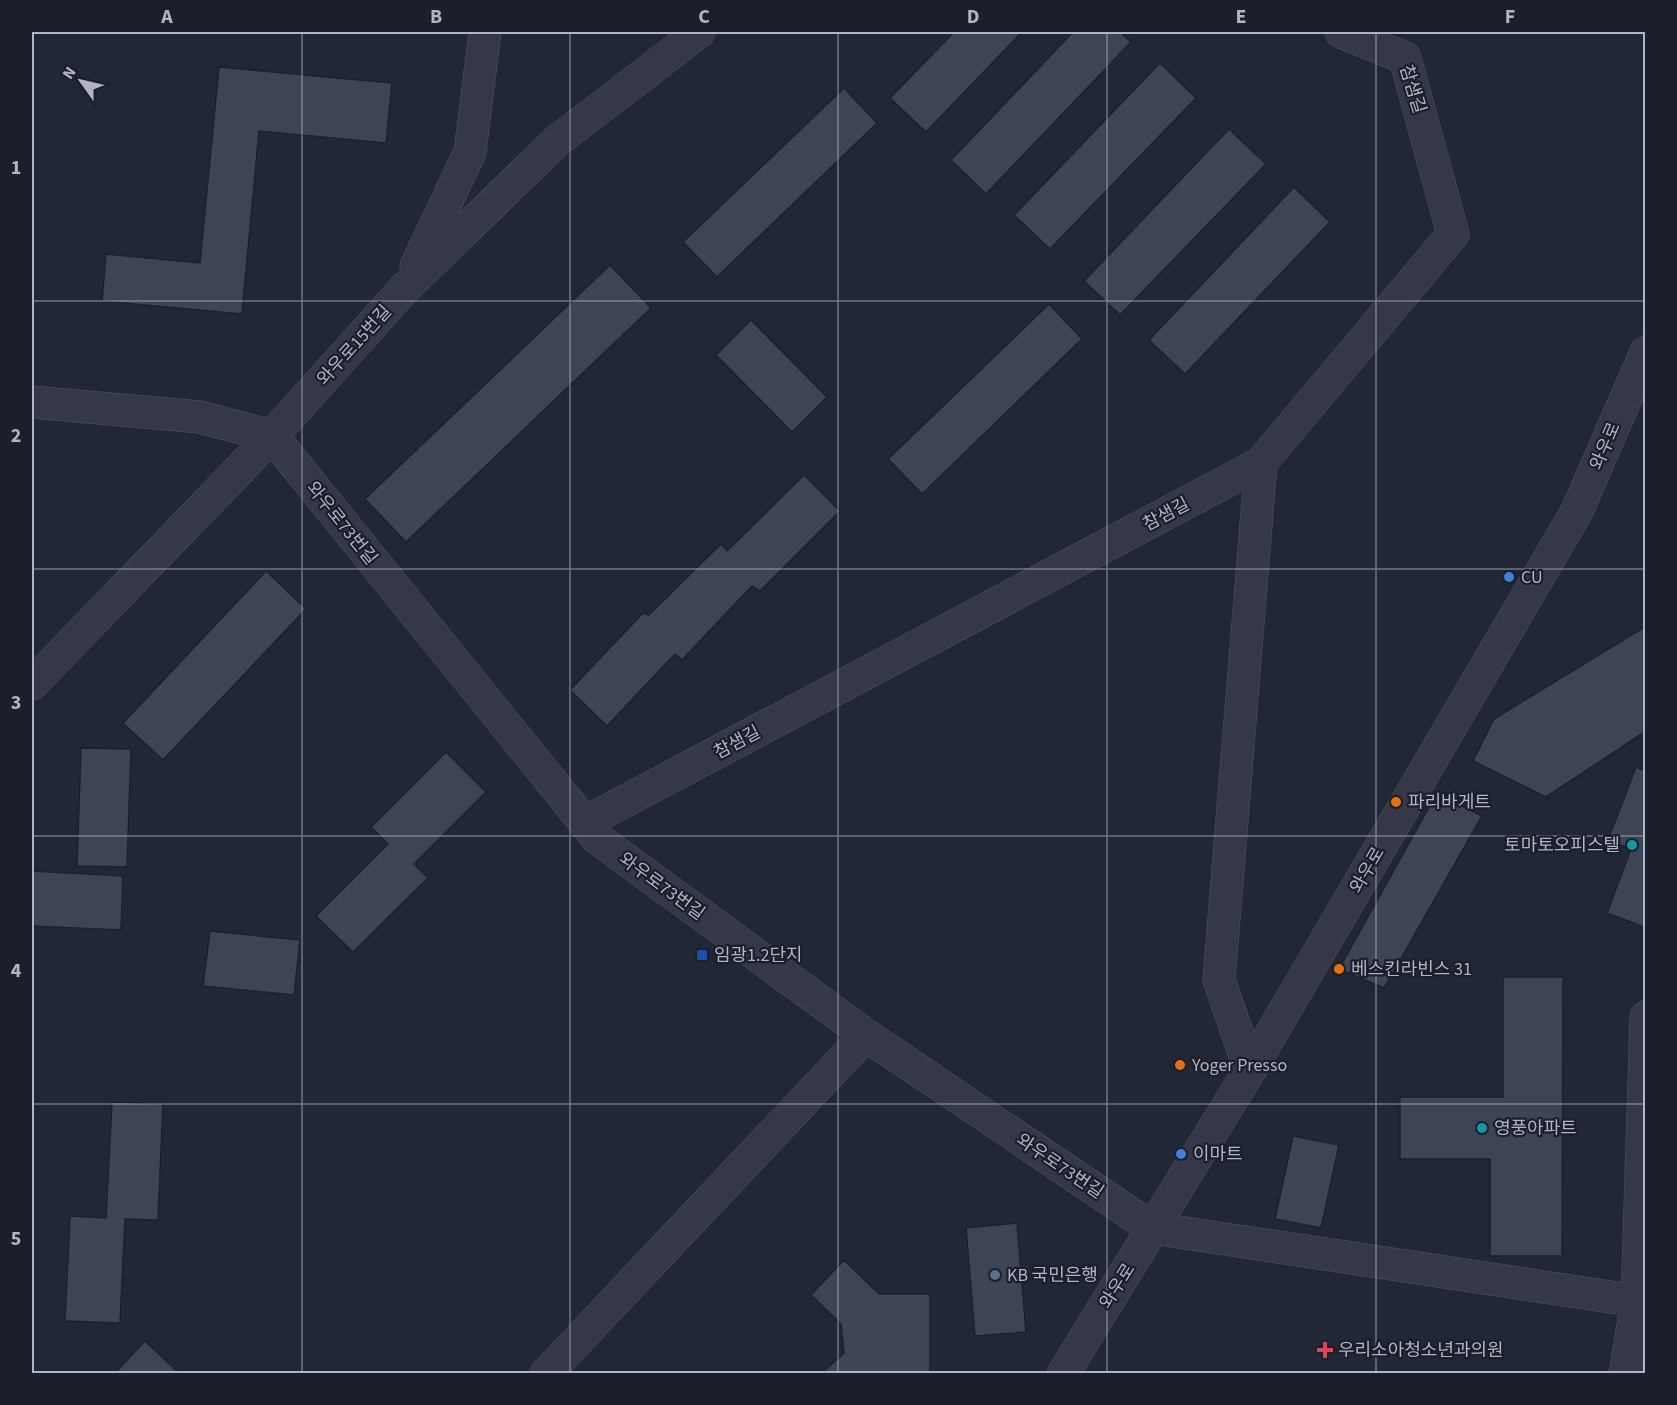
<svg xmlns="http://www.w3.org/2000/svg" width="1677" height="1405" viewBox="0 0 1677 1405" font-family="'Source Sans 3','Noto Sans KR',sans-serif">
	<rect width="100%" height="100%" fill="#222736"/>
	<g fill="#3e4456" stroke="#1d212d" stroke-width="1.5">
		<path d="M 954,32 L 1022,32 L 926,132 L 890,98 Z"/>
		<path d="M 1073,32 L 1120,32 L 1131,42 L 986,194 L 951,160 Z"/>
		<path d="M 1160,63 L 1196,98 L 1050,249 L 1014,215 Z"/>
		<path d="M 219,67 L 392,83 L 386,143 L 259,131 L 242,314 L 102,301 L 106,254 L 200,263 Z"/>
		<path d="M 844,88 L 877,123 L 717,277 L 683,242 Z"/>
		<path d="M 1229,129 L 1266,164 L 1120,315 L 1084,281 Z"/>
		<path d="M 1294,187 L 1330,222 L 1185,374 L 1149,340 Z"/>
		<path d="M 610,265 L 651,308 L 406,542 L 365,499 Z"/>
		<path d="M 1049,304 L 1082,339 L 922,494 L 888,459 Z"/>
		<path d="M 751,320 L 827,397 L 792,432 L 716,355 Z"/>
		<path d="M 804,475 L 840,511 L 760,591 L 752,586 L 682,660 L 675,654 L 607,726 L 570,690 L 643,613 L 649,615 L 721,544 L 727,551 Z"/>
		<path d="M 266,571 L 306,609 L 163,760 L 123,723 Z"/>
		<path d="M 1646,626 L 1646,731 L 1546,797 L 1473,761 L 1494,719 Z"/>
		<path d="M 81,748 L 131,749 L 127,867 L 77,866 Z"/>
		<path d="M 446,752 L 486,792 L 414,864 L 428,878 L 353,952 L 316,916 L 388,844 L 371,827 Z"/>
		<path d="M 1636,767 L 1646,771 L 1646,922 L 1644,927 L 1607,913 L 1631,849 L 1608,840 Z"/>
		<path d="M 1437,793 L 1482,816 L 1384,988 L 1339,969 Z"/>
		<path d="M 32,871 L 123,876 L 121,930 L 32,926 Z"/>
		<path d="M 210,931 L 300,940 L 294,995 L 203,986 Z"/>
		<path d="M 1503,977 L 1563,977 L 1562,1256 L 1490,1256 L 1490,1159 L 1400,1159 L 1400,1097 L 1503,1097 Z"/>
		<path d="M 112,1102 L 163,1104 L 158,1220 L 125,1219 L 120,1323 L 65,1321 L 70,1216 L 106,1218 Z"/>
		<path d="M 1293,1136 L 1339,1145 L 1321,1228 L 1275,1219 Z"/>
		<path d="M 1017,1223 L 1026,1332 L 975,1336 L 966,1228 Z"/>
		<path d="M 844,1260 L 879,1294 L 930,1294 L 930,1374 L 821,1374 L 844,1353 L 841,1324 L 811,1295 Z"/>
		<path d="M 145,1341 L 180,1374 L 114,1374 Z"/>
	</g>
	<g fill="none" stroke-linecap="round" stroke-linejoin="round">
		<g stroke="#505461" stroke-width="33">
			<g id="minor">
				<path d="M 416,266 L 470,152 L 485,32"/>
				<path d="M 32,402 L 200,417 L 272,436 L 598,839 L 866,1035 L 1152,1228 L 1637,1301"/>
				<path d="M 32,684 L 272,436 L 405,288 L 557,141 L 699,32"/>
				<path d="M 584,823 L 1261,463 L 1453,234 L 1405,58 L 1341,32"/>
				<path d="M 1250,1070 L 1219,980 L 1261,463"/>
				<path d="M 546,1374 L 866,1035"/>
				<path d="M 1063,1374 L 1250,1070 L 1577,511 L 1646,352"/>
				<path d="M 1625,1374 L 1637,1301 L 1646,1017"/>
			</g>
		</g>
		<use href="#minor" stroke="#353947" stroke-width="32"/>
	</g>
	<path fill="none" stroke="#b0b4c3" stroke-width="1.5" stroke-opacity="0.55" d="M 302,32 L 302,1374M 570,32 L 570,1374M 838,32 L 838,1374M 1107,32 L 1107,1374M 1376,32 L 1376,1374M 32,301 L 1646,301M 32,569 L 1646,569M 32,836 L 1646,836M 32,1104 L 1646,1104"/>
	<g fill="#3f7fe0" stroke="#1b1f2b" stroke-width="2">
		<circle cx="1509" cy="577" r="6"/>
		<circle cx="1181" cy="1154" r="6"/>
	</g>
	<g fill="#e8710a" stroke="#1b1f2b" stroke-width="2">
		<circle cx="1396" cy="802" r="6"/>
		<circle cx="1339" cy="969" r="6"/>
		<circle cx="1180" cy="1065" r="6"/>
	</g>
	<g fill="#0f9aa8" stroke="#1b1f2b" stroke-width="2">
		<circle cx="1632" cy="845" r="6"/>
		<circle cx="1482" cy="1128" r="6"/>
	</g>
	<rect fill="#1a4fb4" stroke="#1b1f2b" stroke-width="2" x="696" y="949" width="12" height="12" rx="3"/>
	<circle fill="#5c6f8a" stroke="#1b1f2b" stroke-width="2" cx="995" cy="1275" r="6"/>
	<path fill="#e0444e" stroke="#1b1f2b" stroke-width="2" d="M1322 1341h6v6h6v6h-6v6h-6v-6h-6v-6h6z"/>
	<g text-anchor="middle" stroke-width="4.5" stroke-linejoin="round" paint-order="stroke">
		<g font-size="18" fill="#b0b4c3" stroke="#1b1f2b">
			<text transform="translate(1413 89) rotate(73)" y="6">참샘길</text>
			<text transform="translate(354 345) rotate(-48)" y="6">와우로15번길</text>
			<text transform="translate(1605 446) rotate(-67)" y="6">와우로</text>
			<text transform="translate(1166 514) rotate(-28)" y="6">참샘길</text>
			<text transform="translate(342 523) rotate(51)" y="6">와우로73번길</text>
			<text transform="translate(737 742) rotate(-28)" y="6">참샘길</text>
			<text transform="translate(1367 870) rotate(-60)" y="6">와우로</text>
			<text transform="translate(662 886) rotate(36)" y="6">와우로73번길</text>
			<text transform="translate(1060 1166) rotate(34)" y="6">와우로73번길</text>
			<text transform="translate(1117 1286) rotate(-58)" y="6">와우로</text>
		</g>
		<g font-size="18" fill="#b0b4c3" stroke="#1b1f2b" text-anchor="start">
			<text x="1521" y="583">CU</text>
			<text x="1408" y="808">파리바게트</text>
			<text x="1620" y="851" text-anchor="end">토마토오피스텔</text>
			<text x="714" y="961">임광1.2단지</text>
			<text x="1351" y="975">베스킨라빈스 31</text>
			<text x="1192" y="1071">Yoger Presso</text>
			<text x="1494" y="1134">영풍아파트</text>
			<text x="1193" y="1160">이마트</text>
			<text x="1007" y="1281">KB 국민은행</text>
			<text x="1338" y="1356">우리소아청소년과의원</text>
		</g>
	</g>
	<rect width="1677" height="1405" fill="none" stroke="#1b1f2b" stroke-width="66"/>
	<g transform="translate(81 81) rotate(304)" stroke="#1b1f2b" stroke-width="4.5" paint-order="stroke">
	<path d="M0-4.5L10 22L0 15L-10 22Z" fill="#b0b4c3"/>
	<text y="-9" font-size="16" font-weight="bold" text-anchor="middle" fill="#b0b4c3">N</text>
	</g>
	<rect x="33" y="33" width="1611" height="1339" fill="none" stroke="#b0b4c3" stroke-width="2"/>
	<g font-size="20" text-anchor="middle" font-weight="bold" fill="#b0b4c3">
		<text x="167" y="23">A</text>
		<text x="436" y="23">B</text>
		<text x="704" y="23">C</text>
		<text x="973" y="23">D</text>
		<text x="1241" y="23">E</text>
		<text x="1510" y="23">F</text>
		<text x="16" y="174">1</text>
		<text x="16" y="442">2</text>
		<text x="16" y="709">3</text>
		<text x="16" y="977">4</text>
		<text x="16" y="1245">5</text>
	</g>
</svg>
